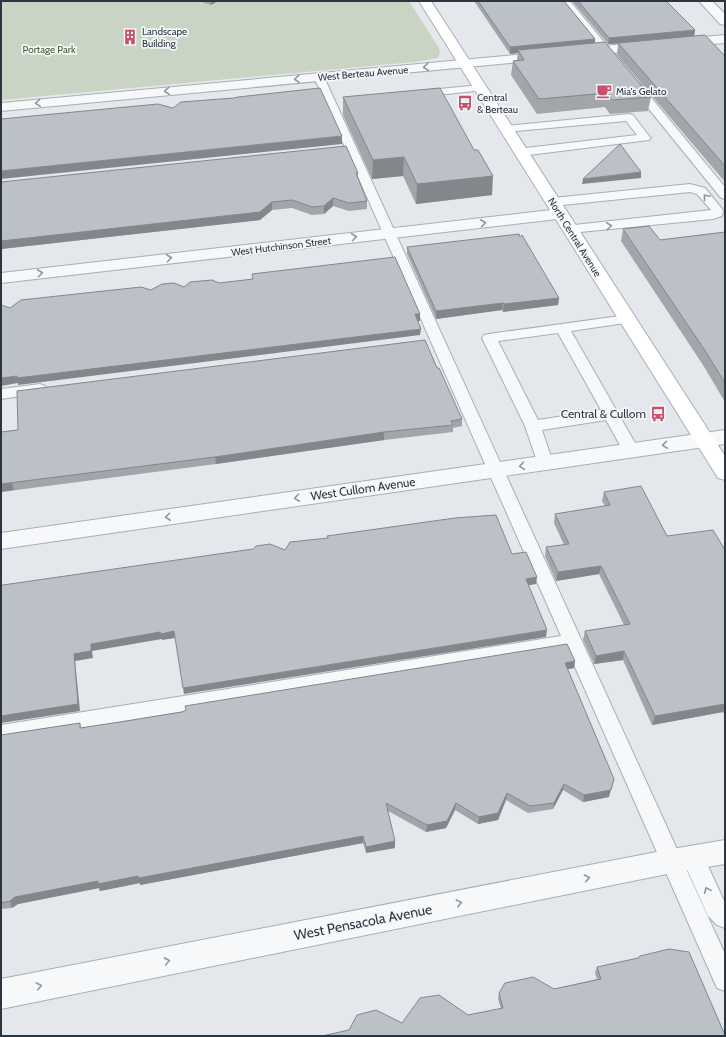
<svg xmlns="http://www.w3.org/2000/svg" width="726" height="1037" viewBox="0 0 726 1037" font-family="Cabin,sans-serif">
	<rect width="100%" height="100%" fill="#e4e7eb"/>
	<path fill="#cad4c5" d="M 1,1 L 409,1 L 439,48 L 440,53 L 438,58 L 414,62 L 1,100 Z"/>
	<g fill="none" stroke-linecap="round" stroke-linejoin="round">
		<g stroke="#a9aeb5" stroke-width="2">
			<g id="service">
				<path d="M 560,1 L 570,1 L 618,59 L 619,61 L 618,63 L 610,63 Z"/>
				<path d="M 319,74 L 324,77 L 725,954 L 725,991 L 717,988 L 567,649 L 1,741 L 1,725 L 561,636 L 314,77 Z"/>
				<path d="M 635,82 L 639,83 L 725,187 L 725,199 L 721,198 L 631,87 L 629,85 Z"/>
				<path d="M 480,85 L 486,88 L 484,90 L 419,97 L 413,94 L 419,91 Z"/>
				<path d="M 629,114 L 633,115 L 649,136 L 651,138 L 649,140 L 521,156 L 517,155 L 515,152 L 517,149 L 637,135 L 626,121 L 506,132 L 502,131 L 500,129 L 502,127 L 506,126 Z"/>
				<path d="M 690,184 L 705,188 L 723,210 L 722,216 L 713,219 L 570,233 L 565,232 L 564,229 L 565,226 L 711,210 L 697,194 L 690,192 L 553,206 L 549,205 L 547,202 L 549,199 L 553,198 Z"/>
				<path d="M 627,315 L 632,316 L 634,319 L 632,322 L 571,331 L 639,450 L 637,454 L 631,455 L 625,454 L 606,420 L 542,430 L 553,463 L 551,467 L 545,468 L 539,467 L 525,426 L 482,338 L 484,335 L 489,334 ZM 558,333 L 601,410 L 538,420 L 498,341 Z"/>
				<path d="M 40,384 L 45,386 L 48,389 L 45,392 L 1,399 L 1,389 Z"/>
				<path d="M 693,848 L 701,851 L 725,903 L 725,928 L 717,925 L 708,916 L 682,858 L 685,851 Z"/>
			</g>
		</g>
		<g stroke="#a9aeb5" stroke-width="2">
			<g id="minor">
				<path d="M 699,1 L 712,1 L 725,14 L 725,25 L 720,24 Z"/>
				<path d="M 725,35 L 725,43 L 679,47 L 674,46 L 672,43 L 674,40 L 679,39 Z"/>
				<path d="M 647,42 L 652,43 L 654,46 L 652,49 L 582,56 L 577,55 L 575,52 L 577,49 L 582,48 Z"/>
				<path d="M 547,52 L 552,53 L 554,56 L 552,59 L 1,111 L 1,103 Z"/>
				<path d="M 560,209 L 566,210 L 568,214 L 566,218 L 1,283 L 1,273 Z"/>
				<path d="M 725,430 L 725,444 L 1,549 L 1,533 Z"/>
				<path d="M 725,840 L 725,864 L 672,873 L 1,1009 L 1,979 L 672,849 Z"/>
			</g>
		</g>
		<g stroke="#a9aeb5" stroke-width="2">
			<path id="secondary" d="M 419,1 L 431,1 L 725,456 L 725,480 L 718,478 Z"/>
		</g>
		<use href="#service" fill="#f6f8f9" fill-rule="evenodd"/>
		<use href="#minor" fill="#f6f8f9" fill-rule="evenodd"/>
		<use href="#secondary" fill="#fff" fill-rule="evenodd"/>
	</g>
	<g fill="#a1a6ab">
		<path d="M 198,1 L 218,1 L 211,5 Z"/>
		<path d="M 474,1 L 564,1 L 595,39 L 595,43 L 651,97 L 648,111 L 610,114 L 605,107 L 537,114 L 511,75 L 513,61 L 517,60 L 518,53 L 510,54 Z"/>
		<path d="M 572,1 L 666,1 L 695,30 L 694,36 L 725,56 L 725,182 L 617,55 L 618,44 L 608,44 Z"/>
		<path d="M 343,97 L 492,195 L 416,204 L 403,176 L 372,179 L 343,115 Z"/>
		<path d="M 358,173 L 358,179 L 367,201 L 367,209 L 349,211 L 333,206 L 324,214 L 312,215 L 292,208 L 272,210 L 260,220 L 1,249 L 1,182 Z"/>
		<path d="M 623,229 L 660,240 L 725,232 L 725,402 L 703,365 L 621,241 Z"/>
		<path d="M 407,247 L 559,298 L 558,305 L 503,312 L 502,310 L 436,319 L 407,254 Z"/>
		<path d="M 437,368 L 462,419 L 462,426 L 453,428 L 453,432 L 384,440 L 216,464 L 1,492 L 1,432 Z"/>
		<path d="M 604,492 L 667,536 L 725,550 L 725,716 L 723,712 L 652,725 L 623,660 L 594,664 L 583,640 L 585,631 L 624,625 L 599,574 L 556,581 L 545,556 L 546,547 L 564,545 L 554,523 L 555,514 L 605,506 L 602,501 Z"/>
		<path d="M 575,661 L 574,668 L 567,669 L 609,797 L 583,802 L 563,790 L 553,809 L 528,813 L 506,800 L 498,820 L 478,824 L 455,810 L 446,828 L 426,832 L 388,811 L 395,848 L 366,853 L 363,843 L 140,885 L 140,883 L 100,891 L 99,888 L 18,904 L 12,908 L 1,909 L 1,735 L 80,723 L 81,728 Z"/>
		<path d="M 597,967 L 725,1035 L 402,1023 L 468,1015 L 501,1009 L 498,999 L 499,993 L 554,989 L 597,979 L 595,973 Z"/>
	</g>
	<g fill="#83878b">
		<path d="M 211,1 L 218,1 L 211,5 Z"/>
		<path d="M 695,30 L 694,36 L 608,44 L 609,38 Z"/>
		<path d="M 595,39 L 595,46 L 518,50 L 518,53 L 510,54 L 510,47 Z"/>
		<path d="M 342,136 L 342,144 L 1,179 L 1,171 Z"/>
		<path d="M 404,157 L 403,176 L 372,179 L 373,160 Z"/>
		<path d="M 641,172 L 641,178 L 582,184 L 583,179 Z"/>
		<path d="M 493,176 L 492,195 L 416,204 L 417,184 Z"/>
		<path d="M 333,198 L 333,206 L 324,214 L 324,206 Z"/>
		<path d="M 272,202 L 272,210 L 260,220 L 1,249 L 1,241 Z"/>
		<path d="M 559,298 L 558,305 L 503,312 L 504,304 Z"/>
		<path d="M 503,303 L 502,310 L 436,319 L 436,311 Z"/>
		<rect x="415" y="314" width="5" height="7"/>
		<path d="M 421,329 L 420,335 L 18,385 L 18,383 L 1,386 L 1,378 Z"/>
		<path d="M 384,432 L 384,440 L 216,464 L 215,457 Z"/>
		<path d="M 12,483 L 14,490 L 1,492 L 1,484 Z"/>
		<path d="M 601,566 L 599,574 L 556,581 L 558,572 Z"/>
		<path d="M 537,577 L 536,584 L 525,586 L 526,579 Z"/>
		<path d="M 547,630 L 546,637 L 184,694 L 183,688 Z"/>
		<path d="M 174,631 L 175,638 L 162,640 L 162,639 L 92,651 L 93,658 L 75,661 L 80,711 L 1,723 L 1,716 L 74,654 L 91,644 L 160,632 Z"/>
		<path d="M 624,651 L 623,660 L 594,664 L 596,656 Z"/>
		<path d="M 575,661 L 574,668 L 564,670 L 565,663 Z"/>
		<path d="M 725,704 L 725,707 L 723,712 L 652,725 L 655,716 Z"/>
		<path d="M 614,779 L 609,797 L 583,802 L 584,795 Z"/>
		<path d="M 564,784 L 563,790 L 553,809 L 554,803 Z"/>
		<path d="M 507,793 L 506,800 L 498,820 L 478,824 L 479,817 Z"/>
		<path d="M 456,803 L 455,810 L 446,828 L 426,832 L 427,825 Z"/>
		<path d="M 363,836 L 363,843 L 140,885 L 140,883 L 100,891 L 99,888 L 18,904 L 12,908 L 10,901 L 15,897 L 98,881 L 138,876 Z"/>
		<path d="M 395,841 L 395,848 L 366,853 L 366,847 Z"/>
	</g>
	<g fill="#bbc1c7" stroke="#83878b">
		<path d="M 478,1 L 564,1 L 595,39 L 510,47 Z"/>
		<path d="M 578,1 L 666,1 L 695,30 L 609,38 Z"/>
		<path d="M 705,35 L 725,56 L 725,166 L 618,43 Z"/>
		<path d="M 605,42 L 651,97 L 612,100 L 607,93 L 539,99 L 513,61 L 524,60 L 518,50 Z"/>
		<path d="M 320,88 L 342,136 L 1,171 L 1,119 L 158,104 L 173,108 L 181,102 L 234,98 L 238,97 Z"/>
		<path d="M 440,88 L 474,150 L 478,150 L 493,176 L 417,184 L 404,157 L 373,160 L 343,97 Z"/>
		<path d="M 620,144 L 641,172 L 583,179 Z"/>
		<path d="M 346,146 L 358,173 L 356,173 L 367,201 L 349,203 L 333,198 L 324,206 L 312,207 L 292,200 L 272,202 L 260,212 L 1,241 L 1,182 Z"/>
		<path d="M 649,226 L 660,240 L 725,232 L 725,383 L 706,352 L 623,229 Z"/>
		<path d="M 519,234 L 520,237 L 522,235 L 559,298 L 504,304 L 503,303 L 436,311 L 407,247 Z"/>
		<path d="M 395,257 L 420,314 L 415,314 L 421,329 L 17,378 L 17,376 L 1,378 L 1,305 L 10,308 L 21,300 L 141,287 L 151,290 L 162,284 L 174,283 L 184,287 L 190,282 L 212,280 L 219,283 L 253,279 L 252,274 Z"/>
		<path d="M 425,340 L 437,368 L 439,368 L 462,419 L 451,421 L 453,425 L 384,432 L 215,457 L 1,484 L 1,432 L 18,430 L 17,391 Z"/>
		<path d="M 641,486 L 667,536 L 713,530 L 725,550 L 725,704 L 655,716 L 624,651 L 596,656 L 585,631 L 630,624 L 601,566 L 558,572 L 546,547 L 569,544 L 555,514 L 610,505 L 604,492 Z"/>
		<path d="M 496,515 L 512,554 L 526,552 L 537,577 L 526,579 L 547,630 L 183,688 L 174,631 L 161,634 L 160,632 L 91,644 L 91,651 L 74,654 L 78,704 L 1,716 L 1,586 L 3,585 L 253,549 L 256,546 L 270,544 L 285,550 L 290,542 L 328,538 L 327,536 L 455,518 Z"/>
		<path d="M 567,644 L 575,661 L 565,663 L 614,779 L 611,790 L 584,795 L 564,784 L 554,803 L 530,806 L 507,793 L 498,813 L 479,817 L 456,803 L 447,821 L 427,825 L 386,803 L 395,841 L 366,847 L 363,836 L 139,878 L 138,876 L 98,884 L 98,881 L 15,897 L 10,901 L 1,903 L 1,735 L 80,723 L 80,728 L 120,722 L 182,712 L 186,710 L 185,706 Z"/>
		<path d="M 669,949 L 689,952 L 725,1035 L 725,1036 L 322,1036 L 349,1030 L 357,1015 L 376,1010 L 402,1023 L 420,998 L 439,995 L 468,1015 L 503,1008 L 499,993 L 505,983 L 533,977 L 554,989 L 601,979 L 597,967 L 638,958 L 640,956 Z"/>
	</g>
	<defs><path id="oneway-chevron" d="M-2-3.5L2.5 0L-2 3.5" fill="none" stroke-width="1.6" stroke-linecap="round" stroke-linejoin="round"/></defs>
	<g stroke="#91979e">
		<use href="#oneway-chevron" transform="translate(426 67) rotate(175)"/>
		<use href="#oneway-chevron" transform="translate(297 79) rotate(175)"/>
		<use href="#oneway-chevron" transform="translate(167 91) rotate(175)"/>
		<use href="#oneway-chevron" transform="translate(38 103) rotate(175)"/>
		<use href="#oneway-chevron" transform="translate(706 197) rotate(-130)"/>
		<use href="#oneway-chevron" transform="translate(483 223) rotate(-7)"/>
		<use href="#oneway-chevron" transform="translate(609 226) rotate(-6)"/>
		<use href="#oneway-chevron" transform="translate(354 237) rotate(-7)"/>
		<use href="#oneway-chevron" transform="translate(169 258) rotate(-7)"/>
		<use href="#oneway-chevron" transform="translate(40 273) rotate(-7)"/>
		<use href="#oneway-chevron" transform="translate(665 445) rotate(172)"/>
		<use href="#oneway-chevron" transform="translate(522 466) rotate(172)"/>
		<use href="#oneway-chevron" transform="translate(297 498) rotate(172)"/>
		<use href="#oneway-chevron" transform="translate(168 517) rotate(172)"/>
		<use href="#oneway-chevron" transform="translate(587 878) rotate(-11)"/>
		<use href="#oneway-chevron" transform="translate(707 890) rotate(-114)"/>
		<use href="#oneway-chevron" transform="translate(459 903) rotate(-11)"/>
		<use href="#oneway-chevron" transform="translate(167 961) rotate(-11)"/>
		<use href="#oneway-chevron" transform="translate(39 986) rotate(-11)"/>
	</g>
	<defs>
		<g id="building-bare" transform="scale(1.2)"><path d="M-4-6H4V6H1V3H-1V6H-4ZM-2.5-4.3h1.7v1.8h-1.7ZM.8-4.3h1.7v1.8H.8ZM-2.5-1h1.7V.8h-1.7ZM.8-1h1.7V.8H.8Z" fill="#c7516c" stroke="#f4f6f8" stroke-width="2.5" paint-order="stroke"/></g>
		<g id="cafe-bare" transform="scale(1.2)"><path d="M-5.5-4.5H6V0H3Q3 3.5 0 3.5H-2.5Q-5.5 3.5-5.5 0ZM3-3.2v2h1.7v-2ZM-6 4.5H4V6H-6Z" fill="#c7516c" stroke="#f4f6f8" stroke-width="2.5" paint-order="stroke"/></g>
		<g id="bus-bare" transform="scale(1.2)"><path d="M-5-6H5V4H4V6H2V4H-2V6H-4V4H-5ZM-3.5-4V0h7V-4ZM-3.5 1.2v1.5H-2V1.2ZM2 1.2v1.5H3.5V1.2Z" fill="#c7516c" stroke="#f4f6f8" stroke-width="2.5" paint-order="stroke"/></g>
	</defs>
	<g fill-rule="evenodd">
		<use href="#building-bare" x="130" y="37"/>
		<use href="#cafe-bare" x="604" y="91"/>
		<use href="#bus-bare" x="465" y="103"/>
		<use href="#bus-bare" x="658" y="414"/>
	</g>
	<g text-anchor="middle" stroke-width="3.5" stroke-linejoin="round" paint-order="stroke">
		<g font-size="10" fill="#2c3642" stroke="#f4f6f8" text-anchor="start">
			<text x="142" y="35">Landscape<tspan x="142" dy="12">Building</tspan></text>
			<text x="616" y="95">Mia's Gelato</text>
			<text x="477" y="101">Central<tspan x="477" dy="12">&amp; Berteau</tspan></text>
		</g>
		<g font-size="10" fill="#445d3a" stroke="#f4f6f8">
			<text x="49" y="53">Portage Park</text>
		</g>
		<g font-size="10" fill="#2c3642" stroke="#f4f6f8">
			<text transform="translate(363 73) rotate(-5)" y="4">West Berteau Avenue</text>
			<text transform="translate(575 237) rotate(58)" y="4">North Central Avenue</text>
			<text transform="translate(281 246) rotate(-7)" y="4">West Hutchinson Street</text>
		</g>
		<g font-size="12" fill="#2c3642" stroke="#f4f6f8" text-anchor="end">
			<text x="646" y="418">Central &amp; Cullom</text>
		</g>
		<g font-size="12" fill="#2c3642" stroke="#f4f6f8">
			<text transform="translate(363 489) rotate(-8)" y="4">West Cullom Avenue</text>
		</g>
		<g font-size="14" fill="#2c3642" stroke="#f4f6f8">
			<text transform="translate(363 922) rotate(-11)" y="5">West Pensacola Avenue</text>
		</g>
	</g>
	<rect width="726" height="1037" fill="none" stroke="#2c3642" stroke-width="4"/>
</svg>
